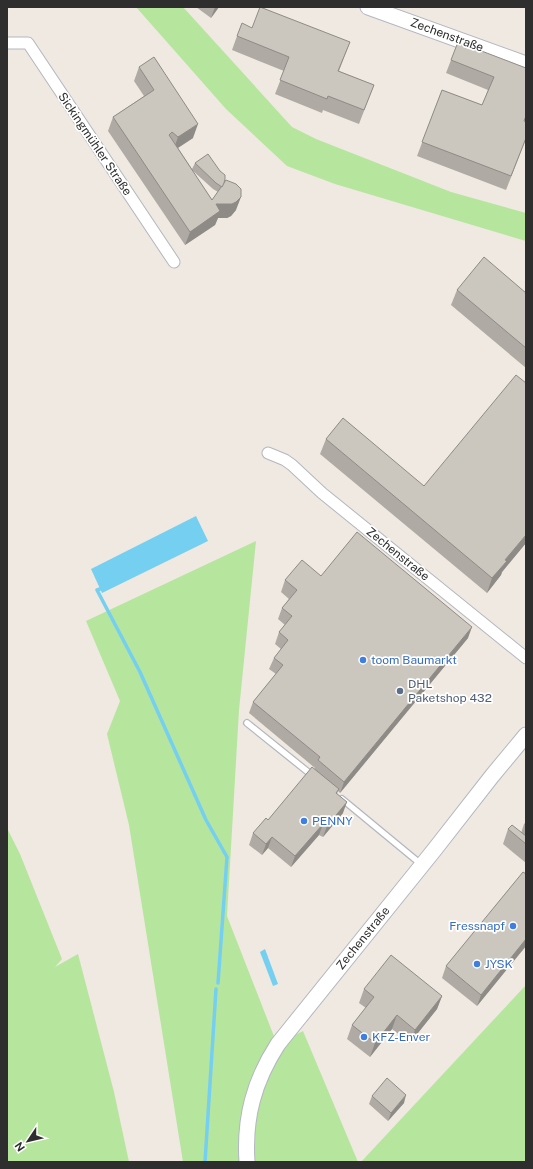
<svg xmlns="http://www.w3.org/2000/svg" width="533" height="1169" viewBox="0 0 533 1169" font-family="'Public Sans',sans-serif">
	<rect width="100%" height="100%" fill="#efe9e1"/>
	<g fill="#b6e59e">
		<path d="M 136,7 L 183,7 L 292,127 L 316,139 L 451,192 L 526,213 L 526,241 L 335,184 L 287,166 L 226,109 Z"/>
		<path d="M 256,541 L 239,710 L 227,916 L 277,1044 L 303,1031 L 358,1162 L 183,1162 L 129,825 L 107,734 L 120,701 L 86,621 Z"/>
		<path d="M 7,828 L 20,854 L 62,959 L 55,967 L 78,954 L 114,1092 L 129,1162 L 7,1162 Z"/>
		<path d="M 526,985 L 526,1162 L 361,1162 Z"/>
	</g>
	<g fill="#75cff0">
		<path d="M 196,516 L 208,541 L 102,593 L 91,569 Z"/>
		<path d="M 265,949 L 278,984 L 273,986 L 260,952 Z"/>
	</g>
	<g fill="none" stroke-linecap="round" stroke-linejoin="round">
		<g stroke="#75cff0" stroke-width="3.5">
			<path d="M 100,589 L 97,590 L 140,672 L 206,820 L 227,857 L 218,983"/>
			<path d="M 205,1162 L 216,989"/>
		</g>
		<g stroke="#b4b7c1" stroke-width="8">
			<g id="lane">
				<path d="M 247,723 L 313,776"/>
				<path d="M 342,799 L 422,865"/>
			</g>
		</g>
		<g stroke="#b4b7c1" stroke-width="13">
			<g id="street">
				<path d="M 7,43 L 28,43 L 174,262"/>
				<path d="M 268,453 L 285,460 L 292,465 L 322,493 L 526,658"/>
			</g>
		</g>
		<g stroke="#b4b7c1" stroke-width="17">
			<g id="secondary">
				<path d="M 368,7 L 526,64"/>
				<path d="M 247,1162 C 244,1118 254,1081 278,1044 L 435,849 L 492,776 L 526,735"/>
			</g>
		</g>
		<use href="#lane" stroke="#fff" stroke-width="5.5"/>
		<use href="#street" stroke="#fff" stroke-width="11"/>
		<use href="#secondary" stroke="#fff" stroke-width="15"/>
	</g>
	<g fill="#afaba4" fill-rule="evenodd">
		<path d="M 196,7 L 219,7 L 211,18 Z"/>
		<path d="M 252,28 L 350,42 L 339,71 L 374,85 L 359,124 L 323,110 L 322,113 L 275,94 L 284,71 L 232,50 L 237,36 Z"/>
		<path d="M 451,60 L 526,68 L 526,117 L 524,121 L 526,139 L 506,190 L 417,156 L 442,90 L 482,105 L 488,90 L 446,73 Z"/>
		<path d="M 139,67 L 193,138 L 178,148 L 192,169 L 195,163 L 224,183 L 236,210 L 231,216 L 227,218 L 218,218 L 215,225 L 185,245 L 108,131 L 113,117 L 144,96 L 134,81 ZM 192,170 L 213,189 L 218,192 L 212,200 Z"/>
		<path d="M 457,290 L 526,293 L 526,368 L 451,305 Z"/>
		<path d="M 526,383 L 526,543 L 502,572 L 501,575 L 487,593 L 320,454 L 326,439 L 424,486 Z"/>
		<path d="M 321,576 L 468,638 L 340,793 L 338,791 L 337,794 L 343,813 L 323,837 L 319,835 L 291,867 L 268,848 L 262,855 L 249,845 L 253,833 L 268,820 L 315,768 L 249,713 L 253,702 L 276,674 L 269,669 L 274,658 L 281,649 L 275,644 L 279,632 L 285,625 L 278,619 L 282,608 L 289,599 L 281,592 L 285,580 Z"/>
		<path d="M 526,822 L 526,863 L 503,844 L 508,829 L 521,833 L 524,824 Z"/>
		<path d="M 526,874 L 526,946 L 477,1006 L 442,978 L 446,966 Z"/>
		<path d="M 364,989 L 442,996 L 437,1009 L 410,1043 L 392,1029 L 370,1057 L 347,1039 L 352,1025 L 366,1008 L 359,1003 Z"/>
		<path d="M 372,1096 L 404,1103 L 388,1121 L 369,1104 Z"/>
	</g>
	<g fill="#8e8b86">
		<path d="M 215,7 L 219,7 L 211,18 Z"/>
		<path d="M 198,124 L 193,138 L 173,151 L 178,137 Z"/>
		<path d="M 241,197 L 236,210 L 231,216 L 227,218 L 218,218 L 215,225 L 185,245 L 190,232 L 216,204 Z"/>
		<path d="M 526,535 L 526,543 L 502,572 L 501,575 L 487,593 L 492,578 L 505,560 Z"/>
		<path d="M 472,627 L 468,638 L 340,793 L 344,782 Z"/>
		<path d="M 347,802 L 343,813 L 323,837 L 327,826 Z"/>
		<path d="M 323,824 L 319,835 L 291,867 L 295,856 Z"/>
		<path d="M 272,837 L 268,848 L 262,855 L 266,844 Z"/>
		<path d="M 526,939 L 526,946 L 477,1006 L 481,995 Z"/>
		<path d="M 442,996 L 437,1009 L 410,1043 L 415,1030 Z"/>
		<path d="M 397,1015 L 392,1029 L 370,1057 L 375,1043 Z"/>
		<path d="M 406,1095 L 404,1103 L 388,1121 L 391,1113 Z"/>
	</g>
	<g fill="#cbc7bf" stroke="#8e8b86">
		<path d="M 260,7 L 350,42 L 338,71 L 374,85 L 364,110 L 328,96 L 327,99 L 280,80 L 289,57 L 237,36 L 242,23 L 252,28 Z"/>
		<path d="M 458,42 L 526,68 L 526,116 L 524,121 L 526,122 L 526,138 L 511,176 L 422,142 L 442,90 L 482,105 L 494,77 L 451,60 Z"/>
		<path d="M 154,57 L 198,124 L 178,137 L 172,132 L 169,135 L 212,200 L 226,180 L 236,184 L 241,189 L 241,197 L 236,202 L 232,204 L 216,204 L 220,211 L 190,232 L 113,117 L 154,90 L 139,67 Z"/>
		<path d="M 208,154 L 220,171 L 225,175 L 225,179 L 224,183 L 222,187 L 216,183 L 195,163 Z"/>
		<path d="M 484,257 L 526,293 L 526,348 L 457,290 Z"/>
		<path d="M 516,375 L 526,383 L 526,535 L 505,560 L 507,561 L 492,578 L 326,439 L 343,418 L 424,486 Z"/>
		<path d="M 357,532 L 472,627 L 344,782 L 318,760 L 320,757 L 253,702 L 283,665 L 274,658 L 288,640 L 279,632 L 292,616 L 282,608 L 297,590 L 285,580 L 302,560 L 321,576 Z"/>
		<path d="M 312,767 L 339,789 L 336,793 L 347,802 L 327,826 L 323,824 L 295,856 L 272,837 L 266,844 L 253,833 L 266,818 L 268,820 Z"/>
		<path d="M 512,825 L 526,836 L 526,844 L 508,829 Z"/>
		<path d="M 523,872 L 526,874 L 526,939 L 481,995 L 446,966 Z"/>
		<path d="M 391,955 L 442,996 L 415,1030 L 397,1015 L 375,1043 L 352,1025 L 374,997 L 364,989 Z"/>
		<path d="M 387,1078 L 406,1095 L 391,1113 L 372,1096 Z"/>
	</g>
	<g fill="#3f7fe0" stroke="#fff" stroke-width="1.5">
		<circle cx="363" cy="660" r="4"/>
		<circle cx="304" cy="821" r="4"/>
		<circle cx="513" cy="926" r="4"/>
		<circle cx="477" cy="964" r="4"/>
		<circle cx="364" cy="1037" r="4"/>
	</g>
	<circle fill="#5c6f8a" stroke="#fff" stroke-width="1.5" cx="400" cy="691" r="4"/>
	<g text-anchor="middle" stroke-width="3.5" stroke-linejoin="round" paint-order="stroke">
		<g font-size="12" fill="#2e2e2e" stroke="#fff">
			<text transform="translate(447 35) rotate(20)" y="4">Zechenstraße</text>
			<text transform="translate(95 144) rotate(56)" y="4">Sickingmühler Straße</text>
			<text transform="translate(398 554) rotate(39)" y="4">Zechenstraße</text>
			<text transform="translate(363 938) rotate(-51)" y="4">Zechenstraße</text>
		</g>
		<g font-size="12" fill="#366cbe" stroke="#fff" text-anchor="start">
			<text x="371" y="664">toom Baumarkt</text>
			<text x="312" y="825">PENNY</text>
			<text x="505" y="930" text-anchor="end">Fressnapf</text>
			<text x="485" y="968">JYSK</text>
			<text x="372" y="1041">KFZ-Enver</text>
		</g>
		<g font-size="12" fill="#4e5e75" stroke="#fff" text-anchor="start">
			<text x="408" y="688">DHL<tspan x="408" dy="14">Paketshop 432</tspan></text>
		</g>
	</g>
	<rect width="533" height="1169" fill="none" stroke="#2e2e2e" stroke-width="16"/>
	<g transform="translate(28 1141) rotate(235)" stroke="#ffffff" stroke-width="3" paint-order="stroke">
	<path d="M0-3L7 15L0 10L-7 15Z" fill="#2e2e2e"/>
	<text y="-6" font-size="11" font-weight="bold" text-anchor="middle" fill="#2e2e2e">N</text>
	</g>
</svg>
